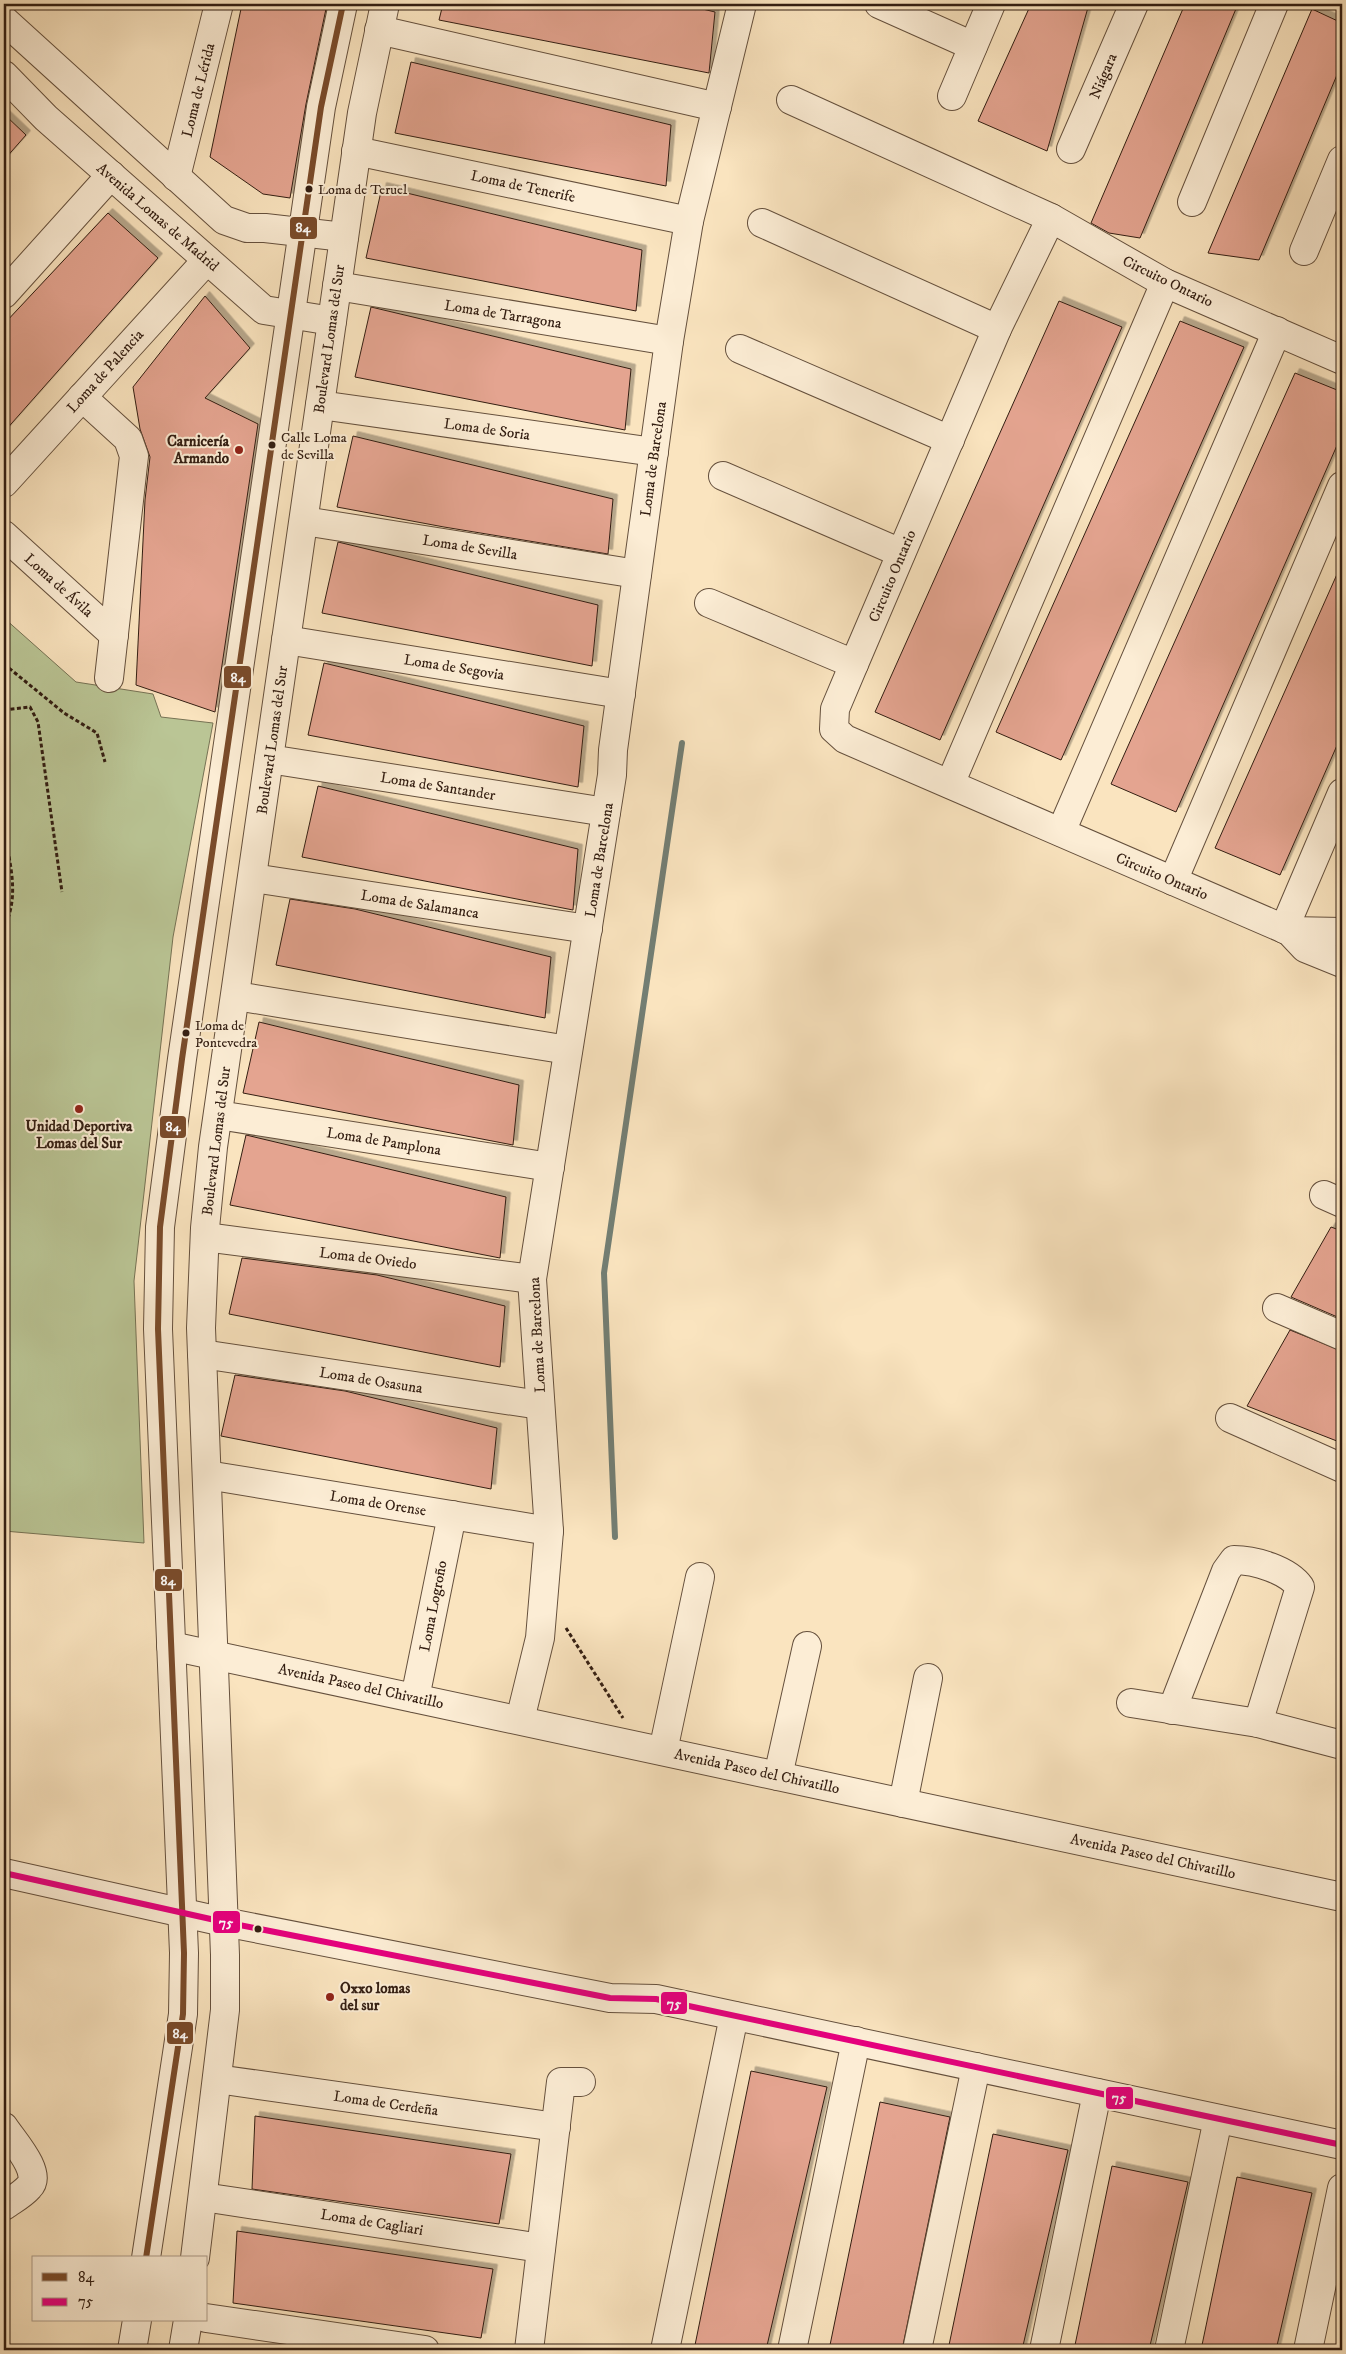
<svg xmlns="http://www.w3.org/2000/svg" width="1346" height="2354" viewBox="0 0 1346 2354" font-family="'IM FELL DW Pica',serif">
	<defs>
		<filter id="shadow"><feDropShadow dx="4.5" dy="-4.5" stdDeviation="0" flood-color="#0004"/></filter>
	</defs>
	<rect width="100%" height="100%" fill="#fae4bf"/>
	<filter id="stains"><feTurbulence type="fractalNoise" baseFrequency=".004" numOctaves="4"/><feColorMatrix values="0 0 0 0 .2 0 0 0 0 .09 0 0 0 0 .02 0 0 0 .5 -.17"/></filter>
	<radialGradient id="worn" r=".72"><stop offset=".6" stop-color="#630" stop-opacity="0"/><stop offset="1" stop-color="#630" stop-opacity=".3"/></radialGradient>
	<path fill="#bac595" stroke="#767254" d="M 4,618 L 76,682 L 153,694 L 161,717 L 213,723 L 173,937 L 134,1281 L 144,1543 L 4,1531 Z"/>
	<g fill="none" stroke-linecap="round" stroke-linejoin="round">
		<path stroke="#737e73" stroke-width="6" d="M 615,1537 L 604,1273 L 682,743"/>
	</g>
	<g fill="#e4a490" stroke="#331e12" filter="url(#shadow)">
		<path d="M 242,4 L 327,4 L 306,104 L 290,198 L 263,194 L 210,157 Z"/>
		<path d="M 443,4 L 682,4 L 715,12 L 709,73 L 439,20 Z"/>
		<path d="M 1031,4 L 1089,4 L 1047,151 L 978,121 Z"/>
		<path d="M 1185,4 L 1238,4 L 1140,238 L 1109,233 L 1091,223 Z"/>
		<path d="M 1312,9 L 1342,23 L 1342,63 L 1259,260 L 1208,253 Z"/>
		<path d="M 411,62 L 671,125 L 666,186 L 395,133 Z"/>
		<path d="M 4,114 L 26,135 L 4,160 Z"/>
		<path d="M 382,187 L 642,250 L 636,311 L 366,258 Z"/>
		<path d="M 108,213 L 158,258 L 4,432 L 4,324 Z"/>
		<path d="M 205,296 L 250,348 L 205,398 L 258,424 L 215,712 L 136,685 L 145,500 L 150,457 L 140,429 L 133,387 Z"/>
		<path d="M 1059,301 L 1122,327 L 940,740 L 875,712 Z"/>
		<path d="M 371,307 L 631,369 L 625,430 L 355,377 Z"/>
		<path d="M 1180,321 L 1244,347 L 1061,760 L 996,732 Z"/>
		<path d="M 1295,373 L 1342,392 L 1342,434 L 1176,812 L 1111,784 Z"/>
		<path d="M 353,436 L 613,499 L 608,554 L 444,527 L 337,507 Z"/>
		<path d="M 338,542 L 598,605 L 592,666 L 322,613 Z"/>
		<path d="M 1342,563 L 1342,734 L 1280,875 L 1215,848 Z"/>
		<path d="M 324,663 L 584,726 L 578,787 L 308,735 Z"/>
		<path d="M 318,786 L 578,849 L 573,910 L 302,857 Z"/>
		<path d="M 290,899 L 355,909 L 551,957 L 545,1018 L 276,965 Z"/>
		<path d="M 259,1022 L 519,1085 L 513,1145 L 243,1093 Z"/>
		<path d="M 246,1135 L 506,1197 L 500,1258 L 230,1205 Z"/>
		<path d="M 1331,1227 L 1342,1231 L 1342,1319 L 1291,1297 Z"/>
		<path d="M 242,1258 L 377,1275 L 505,1306 L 500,1367 L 229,1314 Z"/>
		<path d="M 1290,1330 L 1342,1351 L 1342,1443 L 1247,1406 Z"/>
		<path d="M 235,1375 L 345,1391 L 497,1428 L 491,1489 L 221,1436 Z"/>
		<path d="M 751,2071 L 827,2087 L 766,2350 L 694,2350 Z"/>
		<path d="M 880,2102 L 950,2117 L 902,2350 L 829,2350 Z"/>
		<path d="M 255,2116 L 511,2154 L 499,2224 L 252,2189 Z"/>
		<path d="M 993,2134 L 1068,2150 L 1022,2350 L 948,2350 Z"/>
		<path d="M 1112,2166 L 1188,2182 L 1149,2350 L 1074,2350 Z"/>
		<path d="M 1237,2177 L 1312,2193 L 1276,2350 L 1201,2350 Z"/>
		<path d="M 237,2231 L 493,2269 L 481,2338 L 233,2303 Z"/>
	</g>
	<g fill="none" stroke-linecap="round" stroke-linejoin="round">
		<g stroke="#65503d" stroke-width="30">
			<g id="minor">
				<path d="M 879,4 L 973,46"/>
				<path d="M 4,20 L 224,220 L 247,228 L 265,228 L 344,237"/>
				<path d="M 379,30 L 717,107"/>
				<path d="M 4,75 L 46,118 L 264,310 L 332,321"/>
				<path d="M 952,96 L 991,4"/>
				<path d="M 791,100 L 1051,218"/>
				<path d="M 1071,149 L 1134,4"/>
				<path d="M 356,151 L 689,221"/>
				<path d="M 176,177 L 219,4"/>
				<path d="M 1192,202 L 1274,4"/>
				<path d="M 762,223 L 997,329"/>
				<path d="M 1304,251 L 1342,160"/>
				<path d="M 337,286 L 669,341"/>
				<path d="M 4,294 L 111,175"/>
				<path d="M 740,349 L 950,440"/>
				<path d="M 1342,360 L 1165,283 L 1051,218 L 997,329 L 854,664 L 835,709 L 834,729 L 845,739 L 1289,931 L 1342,932"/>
				<path d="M 82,397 L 128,439 L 134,456 L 109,678"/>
				<path d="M 320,405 L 654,452"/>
				<path d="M 723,476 L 901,553"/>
				<path d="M 4,483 L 207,260"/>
				<path d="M 304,521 L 637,574"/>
				<path d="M 4,535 L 114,635"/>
				<path d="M 709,603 L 854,664"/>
				<path d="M 286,640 L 621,694"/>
				<path d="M 269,759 L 606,812"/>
				<path d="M 950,784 L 1165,283"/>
				<path d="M 1061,832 L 1277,331"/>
				<path d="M 253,878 L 588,929"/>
				<path d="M 1173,881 L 1342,486"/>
				<path d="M 1284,929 L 1342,793"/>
				<path d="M 1289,931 L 1305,948 L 1342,963"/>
				<path d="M 236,996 L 568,1050"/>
				<path d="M 218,1115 L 550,1167"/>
				<path d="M 1324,1195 L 1342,1203"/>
				<path d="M 205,1237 L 532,1279"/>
				<path d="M 1277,1308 L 1342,1336"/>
				<path d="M 202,1354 L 540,1405"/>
				<path d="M 1230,1418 L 1342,1468"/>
				<path d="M 207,1475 L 549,1531"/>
				<path d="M 171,1646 L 1342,1897"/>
				<path d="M 415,1698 L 452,1515"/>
				<path d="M 1131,1703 L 1258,1723 L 1342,1745"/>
				<path d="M 1172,1710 L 1226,1571 L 1234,1560 C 1255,1560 1288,1570 1300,1587 L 1258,1723"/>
				<path d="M 520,1720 L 540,1638 L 549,1531 L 532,1279 L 612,775 L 613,750 L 669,341 L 689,221 L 742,4"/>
				<path d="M 663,1751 L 700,1577"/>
				<path d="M 778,1776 L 807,1646"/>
				<path d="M 903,1803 L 928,1678"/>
				<path d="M 4,1873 L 224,1922 L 610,1998 L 656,1999 L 1342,2145"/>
				<path d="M 217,2079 L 556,2127"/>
				<path d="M 4,2127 C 13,2141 43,2173 29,2187 C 22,2195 12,2200 4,2206"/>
				<path d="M 203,2197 L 541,2248"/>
				<path d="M 146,2258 L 183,2014 L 184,1953 L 158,1329 L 160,1227 L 182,1059 L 321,107 L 343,4"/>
				<path d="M 195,2258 L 225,2010 L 225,1955 L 201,1328 L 205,1228 L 213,1147 L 362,113 L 385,4"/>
				<path d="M 206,2318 L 425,2350"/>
				<path d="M 132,2350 L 137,2320"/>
				<path d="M 183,2350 L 188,2320"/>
				<path d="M 529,2350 L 561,2082 L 581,2082"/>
				<path d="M 665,2350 L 734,2016"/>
				<path d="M 792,2350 L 856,2041"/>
				<path d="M 917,2350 L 976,2067"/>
				<path d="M 1044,2350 L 1097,2093"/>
				<path d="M 1169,2350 L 1218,2119"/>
				<path d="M 1308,2350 L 1342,2188"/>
			</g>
		</g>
		<g stroke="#331e12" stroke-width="3" stroke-dasharray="4 2.5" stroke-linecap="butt">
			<path d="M 4,664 L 64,713 L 97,733 L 105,762"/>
			<path d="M 4,710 L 30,707 L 38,722 L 62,892"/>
			<path d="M 4,831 C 10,863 20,897 4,927"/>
			<path d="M 566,1628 L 623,1718"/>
		</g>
		<use href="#minor" stroke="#fcedd5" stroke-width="28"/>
		<g stroke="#fcedd5" stroke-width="10">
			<path id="bus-1" d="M 146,2258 L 183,2014 L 184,1953 L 158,1329 L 160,1227 L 182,1059 L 321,107 L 343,4"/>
		</g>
		<g stroke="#fcedd5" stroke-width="10">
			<path id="bus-2" d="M 4,1873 L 224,1922 L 610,1998 L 656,1999 L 1342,2145"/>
		</g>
		<use href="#bus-1" stroke="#7a4b2a" stroke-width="6"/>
		<use href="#bus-2" stroke="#e5007d" stroke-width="6"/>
	</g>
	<g fill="#331e12" stroke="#fcedd5" stroke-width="2">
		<circle cx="309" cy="189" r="4.5"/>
		<circle cx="272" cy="445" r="4.5"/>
		<circle cx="186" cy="1033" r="4.5"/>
		<circle cx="258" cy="1929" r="4.5"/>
	</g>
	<g fill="#8f2418" stroke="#fcedd5" stroke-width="2">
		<circle cx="239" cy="450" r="5"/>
		<circle cx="79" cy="1109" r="5"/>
		<circle cx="330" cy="1997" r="5"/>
	</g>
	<g text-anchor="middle" stroke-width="4" stroke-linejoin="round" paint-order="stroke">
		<g font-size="14" fill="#331e12" stroke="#fcedd5" text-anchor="start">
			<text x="318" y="194">Loma de Teruel</text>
			<text x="281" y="442">Calle Loma<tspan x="281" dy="17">de Sevilla</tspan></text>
			<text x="195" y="1030">Loma de<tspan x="195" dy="17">Pontevedra</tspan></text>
		</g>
		<g font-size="15" fill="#331e12" stroke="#fcedd5">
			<text transform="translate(1103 76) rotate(-67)" y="5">Niágara</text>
			<text transform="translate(198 90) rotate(-76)" y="5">Loma de Lérida</text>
			<text transform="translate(523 186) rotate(12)" y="5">Loma de Tenerife</text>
			<text transform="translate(158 217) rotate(41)" y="5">Avenida Lomas de Madrid</text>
			<text transform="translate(1168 281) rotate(26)" y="5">Circuito Ontario</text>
			<text transform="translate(503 314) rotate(9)" y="5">Loma de Tarragona</text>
			<text transform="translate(329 339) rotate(-82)" y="5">Boulevard Lomas del Sur</text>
			<text transform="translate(105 371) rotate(-48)" y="5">Loma de Palencia</text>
			<text transform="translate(487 429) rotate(8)" y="5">Loma de Soria</text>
			<text transform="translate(653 459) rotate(-82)" y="5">Loma de Barcelona</text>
			<text transform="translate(470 547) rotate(9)" y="5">Loma de Sevilla</text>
			<text transform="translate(892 576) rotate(-67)" y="5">Circuito Ontario</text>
			<text transform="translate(59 585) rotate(42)" y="5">Loma de Ávila</text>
			<text transform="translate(454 667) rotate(9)" y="5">Loma de Segovia</text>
			<text transform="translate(272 740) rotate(-82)" y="5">Boulevard Lomas del Sur</text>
			<text transform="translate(438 786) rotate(9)" y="5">Loma de Santander</text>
			<text transform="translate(599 860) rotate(-81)" y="5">Loma de Barcelona</text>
			<text transform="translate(1162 876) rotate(23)" y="5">Circuito Ontario</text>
			<text transform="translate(420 904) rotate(9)" y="5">Loma de Salamanca</text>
			<text transform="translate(216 1141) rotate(-83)" y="5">Boulevard Lomas del Sur</text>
			<text transform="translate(384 1141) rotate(9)" y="5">Loma de Pamplona</text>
			<text transform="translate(368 1258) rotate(7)" y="5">Loma de Oviedo</text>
			<text transform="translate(537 1335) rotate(-93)" y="5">Loma de Barcelona</text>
			<text transform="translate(371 1380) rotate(9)" y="5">Loma de Osasuna</text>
			<text transform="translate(378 1503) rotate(9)" y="5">Loma de Orense</text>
			<text transform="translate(433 1606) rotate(-79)" y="5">Loma Logroño</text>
			<text transform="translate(361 1686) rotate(12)" y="5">Avenida Paseo del Chivatillo</text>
			<text transform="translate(757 1771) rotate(12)" y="5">Avenida Paseo del Chivatillo</text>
			<text transform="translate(1153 1856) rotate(12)" y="5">Avenida Paseo del Chivatillo</text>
			<text transform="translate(386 2103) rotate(8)" y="5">Loma de Cerdeña</text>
			<text transform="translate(372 2222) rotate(9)" y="5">Loma de Cagliari</text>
		</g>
		<g font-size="15" font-weight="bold" fill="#331e12" stroke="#fcedd5" text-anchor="end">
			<text x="229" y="446">Carnicería<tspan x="229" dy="17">Armando</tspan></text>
			<text x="79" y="1131" text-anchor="middle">Unidad Deportiva<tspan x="79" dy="17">Lomas del Sur</tspan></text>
			<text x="340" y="1993" text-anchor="start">Oxxo lomas<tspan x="340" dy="17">del sur</tspan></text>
		</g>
	</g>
	<g stroke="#fcedd5" stroke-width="2">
		<rect x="289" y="216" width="29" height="24" rx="5" fill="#7a4b2a"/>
		<rect x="223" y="665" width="29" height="24" rx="5" fill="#7a4b2a"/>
		<rect x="159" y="1115" width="28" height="24" rx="5" fill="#7a4b2a"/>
		<rect x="154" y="1568" width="29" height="24" rx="5" fill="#7a4b2a"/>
		<rect x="212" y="1910" width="29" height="24" rx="5" fill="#e5007d"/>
		<rect x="660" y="1991" width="28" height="24" rx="5" fill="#e5007d"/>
		<rect x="166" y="2021" width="28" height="24" rx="5" fill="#7a4b2a"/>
		<rect x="1105" y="2086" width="29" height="24" rx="5" fill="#e5007d"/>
	</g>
	<g font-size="14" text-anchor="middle" font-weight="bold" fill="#fff">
		<text x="303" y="232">84</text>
		<text x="238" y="682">84</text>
		<text x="173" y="1131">84</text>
		<text x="168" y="1585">84</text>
		<text x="226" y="1927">75</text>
		<text x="674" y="2008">75</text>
		<text x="180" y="2038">84</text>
		<text x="1119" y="2102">75</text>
	</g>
	<rect width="1346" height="2354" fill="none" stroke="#fae4bf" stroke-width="20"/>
	<rect x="5" y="5" width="1336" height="2344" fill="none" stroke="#331e12" stroke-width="2.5"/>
	<rect x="10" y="10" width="1326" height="2334" fill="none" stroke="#331e12"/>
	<rect x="32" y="2256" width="175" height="65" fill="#fcedd5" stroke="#ac9a87"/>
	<rect x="42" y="2273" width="25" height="8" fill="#7a4b2a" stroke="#ac9a87"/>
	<text x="78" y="2282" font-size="15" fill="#331e12">84</text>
	<rect x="42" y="2298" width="25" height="8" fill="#e5007d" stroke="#ac9a87"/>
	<text x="78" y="2306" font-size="15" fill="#331e12">75</text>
	<rect width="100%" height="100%" filter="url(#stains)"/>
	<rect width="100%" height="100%" fill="url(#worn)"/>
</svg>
